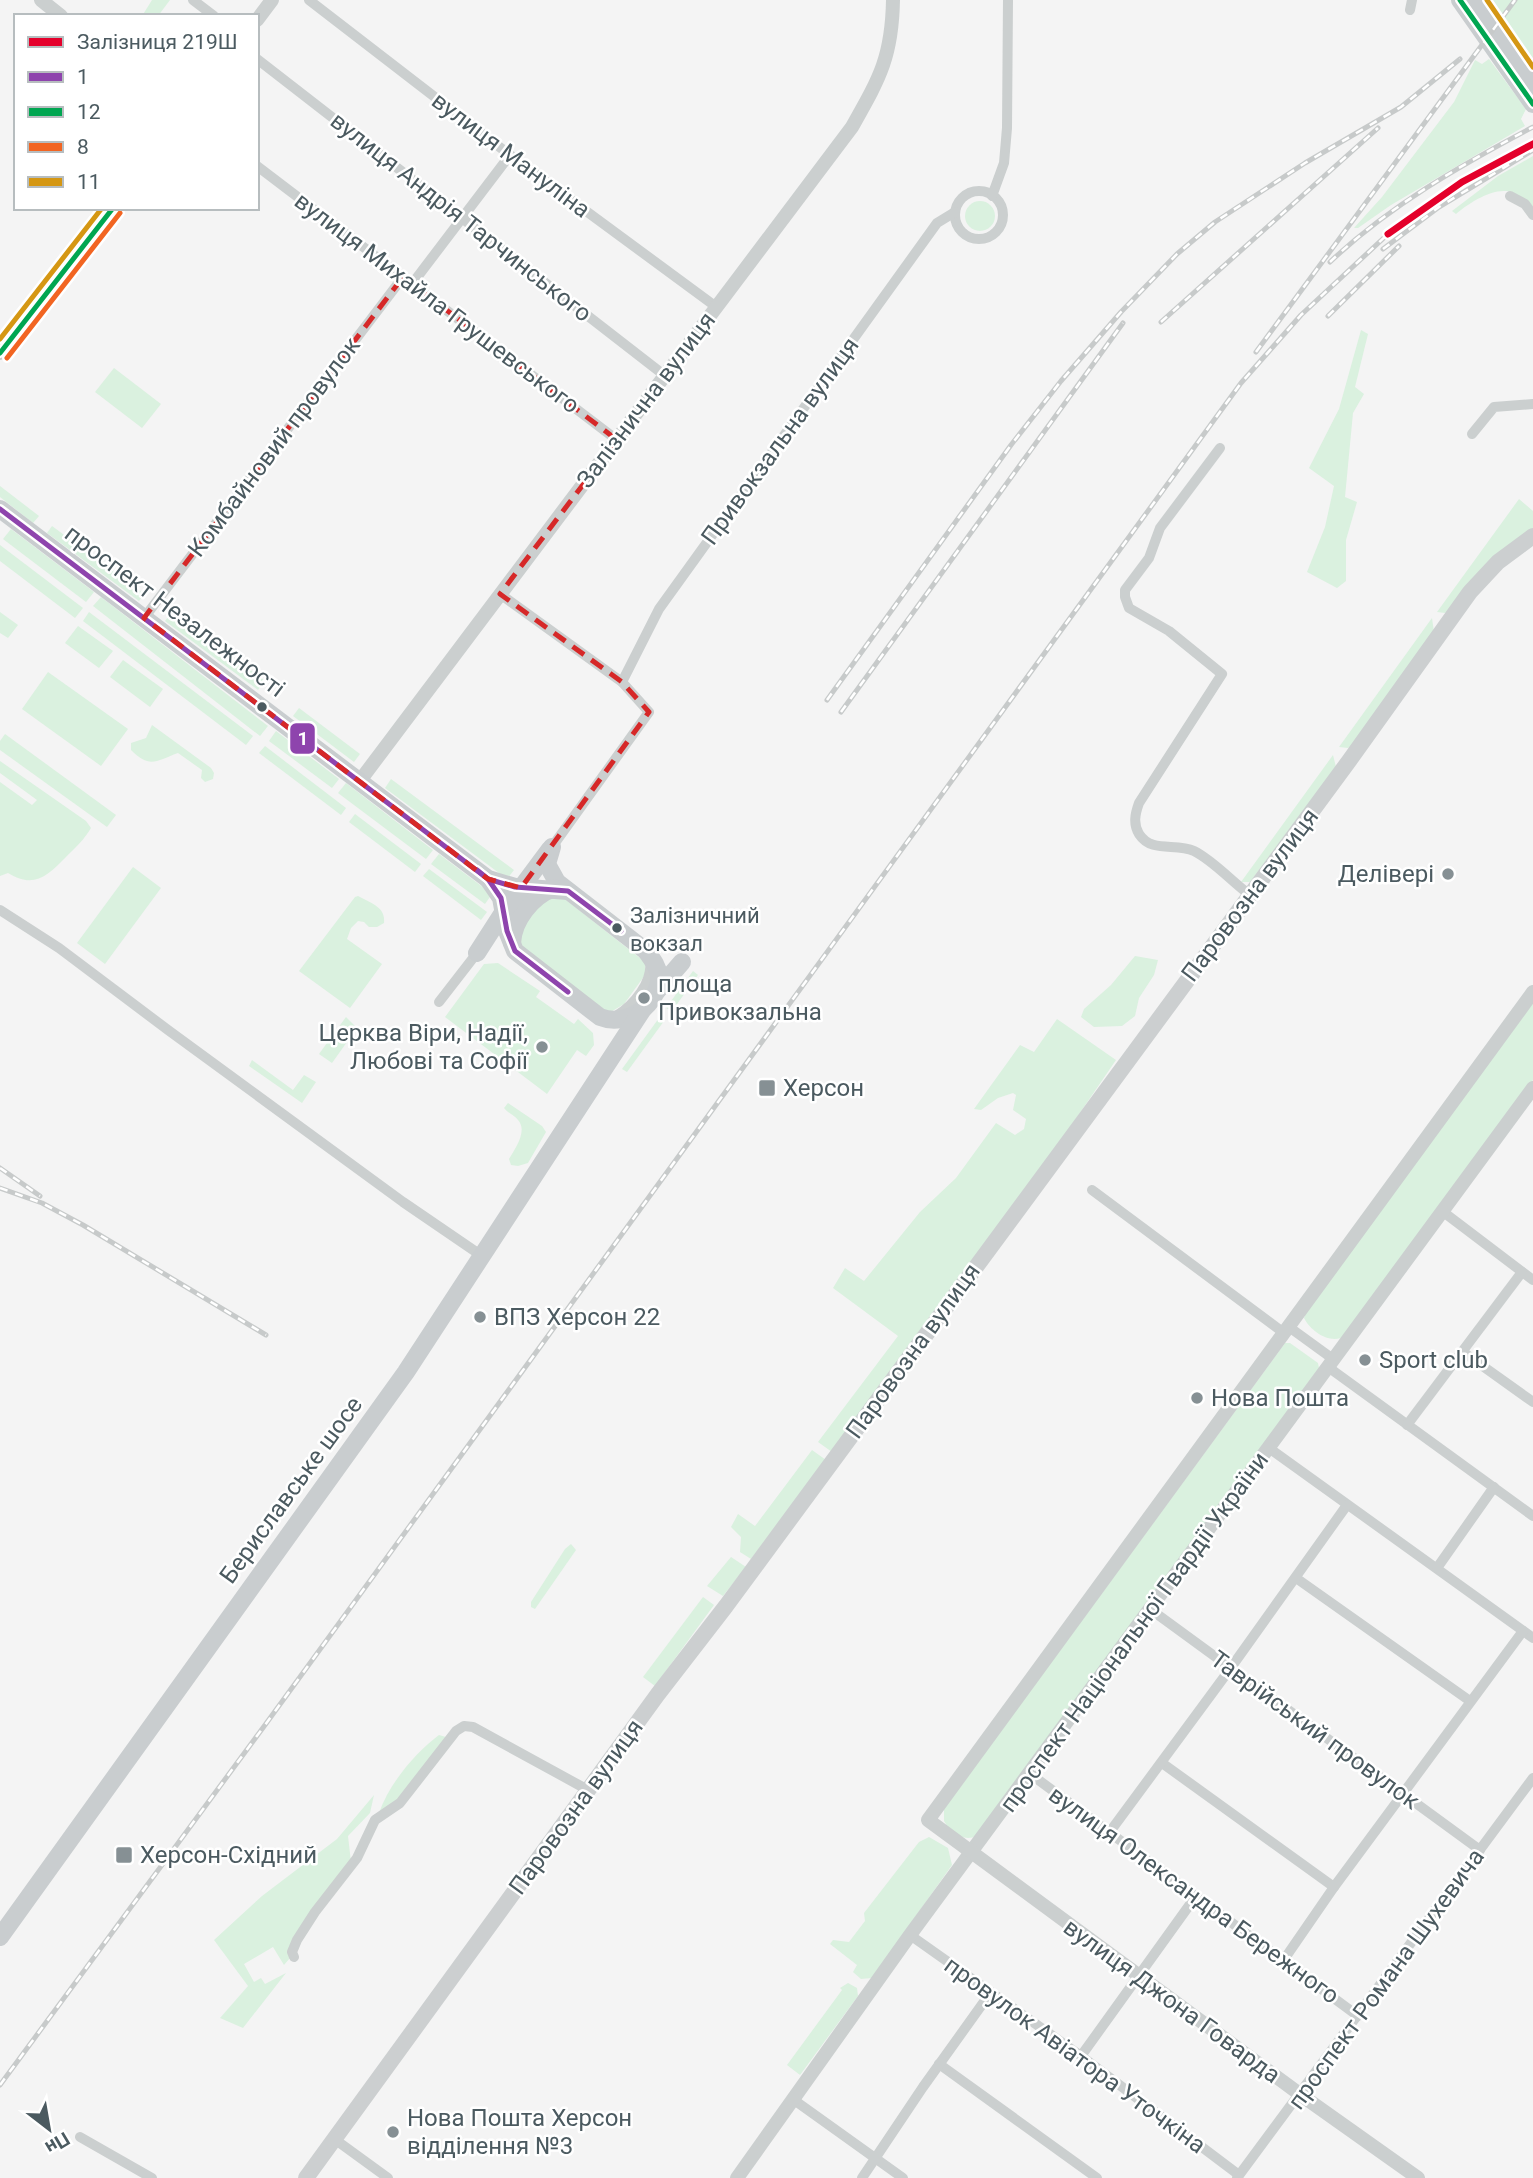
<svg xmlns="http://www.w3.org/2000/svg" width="1533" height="2178" viewBox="0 0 1533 2178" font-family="Roboto,sans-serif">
	<rect width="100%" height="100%" fill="#f4f4f4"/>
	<g fill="#daf1df">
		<path d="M 152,0 L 170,0 L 158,16 L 142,16 Z"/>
		<path d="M 1489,0 L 1533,0 L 1533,58 L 1528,57 Z"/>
		<path d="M 1489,59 L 1526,109 L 1521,119 L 1525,126 L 1391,205 L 1358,228 L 1354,228 L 1382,197 L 1454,102 L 1475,60 L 1482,64 Z"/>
		<path d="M 1533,156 L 1533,207 C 1527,203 1521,196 1514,193 C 1496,185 1469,203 1456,214 L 1452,211 L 1498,176 Z"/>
		<circle cx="980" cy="216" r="15"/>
		<path d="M 1361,330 L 1368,334 L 1355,387 L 1364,394 L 1353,413 L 1345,497 L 1357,502 L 1346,540 L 1346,581 L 1337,588 L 1307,572 L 1325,527 L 1334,486 L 1309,468 L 1339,409 Z"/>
		<path d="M 114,368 L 161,404 L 142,428 L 95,392 Z"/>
		<path d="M 0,486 L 39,516 L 33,523 L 0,497 Z"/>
		<path d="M 1519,499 L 1533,511 L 1533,528 L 1504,550 L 1452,609 L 1445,613 L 1437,612 Z"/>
		<path d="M 52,526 L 144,594 L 139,601 L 47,533 Z"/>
		<path d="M 11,529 L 94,592 L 86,602 L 3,539 Z"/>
		<path d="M 0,545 L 83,608 L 75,618 L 0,561 Z"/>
		<path d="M 101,597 L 268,726 L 260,736 L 93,606 Z"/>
		<path d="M 0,612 L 18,625 L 8,638 L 0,633 Z"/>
		<path d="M 89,612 L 253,736 L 246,745 L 83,621 Z"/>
		<path d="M 172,612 L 265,681 L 258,690 L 165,621 Z"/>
		<path d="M 1432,618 L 1434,632 L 1355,744 L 1348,748 L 1339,747 Z"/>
		<path d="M 78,626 L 113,651 L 99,668 L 65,643 Z"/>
		<path d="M 123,660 L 163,689 L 150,707 L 110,677 Z"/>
		<path d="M 48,672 L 128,729 L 101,766 L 22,709 Z"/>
		<path d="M 299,708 L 360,754 L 354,762 L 293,716 Z"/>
		<path d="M 152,725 L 211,768 L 214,773 L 213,779 L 205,782 L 201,778 L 202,770 L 178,753 C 156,761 150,769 131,750 L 131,743 L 146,738 Z"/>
		<path d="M 276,731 L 339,779 L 332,788 L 269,741 Z"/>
		<path d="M 5,734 L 116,815 L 107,827 L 0,750 L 0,741 Z"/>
		<path d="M 265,746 L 346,808 L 341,815 L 259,753 Z"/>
		<path d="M 1333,755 L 1336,767 L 1250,882 L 1241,882 Z"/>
		<path d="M 0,761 L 86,821 L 91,828 C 84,840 75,848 65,858 C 47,876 34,889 8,873 L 0,876 L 0,782 L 32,805 L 37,800 L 0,773 Z"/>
		<path d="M 391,779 L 514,870 L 507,879 L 385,788 Z"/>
		<path d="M 346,783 L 433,850 L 426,859 L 338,793 Z"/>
		<path d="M 355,814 L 421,864 L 415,872 L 349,822 Z"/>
		<path d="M 439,854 L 492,894 L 485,904 L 431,864 Z"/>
		<path d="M 133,867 L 161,888 L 105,964 L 77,943 Z"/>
		<path d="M 429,869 L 487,912 L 481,920 L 423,876 Z"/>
		<path d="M 358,896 C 371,903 386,907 384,923 L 377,927 L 369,927 L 364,922 L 358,921 L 351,928 L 347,939 L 382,964 L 350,1008 L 299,971 L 355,897 Z"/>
		<path d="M 561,896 L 645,962 L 645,975 L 624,1004 L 609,1013 L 521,949 L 516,934 L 540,900 Z"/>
		<path d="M 1135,956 L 1158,960 L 1154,975 L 1139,998 L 1135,1016 L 1122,1026 L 1094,1027 L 1081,1017 L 1084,1009 L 1111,985 Z"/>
		<path d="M 498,963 L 540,991 L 536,997 L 574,1024 L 578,1019 L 593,1033 L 594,1045 L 586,1056 L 577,1050 L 547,1094 L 445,1017 L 484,964 Z"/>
		<path d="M 693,971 L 698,975 L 672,1011 L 666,1008 Z"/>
		<path d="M 1533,1003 L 1533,1080 L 1345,1336 C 1331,1345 1311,1332 1304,1318 L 1307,1310 Z"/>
		<path d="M 346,1017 L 357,1028 L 332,1063 L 319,1054 Z"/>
		<path d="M 659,1018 L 664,1021 L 627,1072 L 622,1069 Z"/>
		<path d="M 1057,1019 L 1116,1060 L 1058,1145 L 832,1452 L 818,1442 L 898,1336 L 833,1288 L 845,1268 L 864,1281 L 920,1212 L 956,1178 L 996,1123 L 1015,1135 L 1024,1129 L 1026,1119 L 1013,1110 L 1016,1095 L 1013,1093 L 998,1098 L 981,1110 L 974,1109 L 1020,1045 L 1034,1052 Z"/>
		<path d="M 252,1060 L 293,1090 L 304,1075 L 316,1082 L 302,1103 L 249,1066 Z"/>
		<path d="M 508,1103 L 542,1126 L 546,1132 L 528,1163 L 518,1166 L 511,1165 L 509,1159 C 515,1149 528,1131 518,1120 C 514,1115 508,1113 504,1108 Z"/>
		<path d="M 1285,1343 L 1290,1343 L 1318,1363 L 1319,1368 L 977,1836 C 963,1842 951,1833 944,1821 L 944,1809 Z"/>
		<path d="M 812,1450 L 826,1460 L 751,1559 L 740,1552 L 741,1537 L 731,1527 L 738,1514 L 755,1526 Z"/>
		<path d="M 571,1544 L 576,1550 L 535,1609 L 531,1607 L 531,1602 L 565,1549 Z"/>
		<path d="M 731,1557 L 746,1567 L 723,1596 L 707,1586 Z"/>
		<path d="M 703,1597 L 714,1605 L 655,1686 L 643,1677 Z"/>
		<path d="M 439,1735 L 446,1737 L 399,1799 L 379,1813 C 389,1784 415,1753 439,1735 Z"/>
		<path d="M 374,1795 L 370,1813 L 348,1836 L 351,1862 L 290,1958 L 284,1965 L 273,1947 L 244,1964 L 254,1982 L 261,1978 L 265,1984 L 286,1973 L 243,2028 L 220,2018 L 248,1986 L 214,1940 L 262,1896 L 337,1839 Z"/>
		<path d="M 929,1837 L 948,1848 L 952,1865 L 872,1978 L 861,1979 L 853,1972 L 857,1965 L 830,1944 L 833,1940 L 849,1942 L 865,1921 L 864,1913 L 919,1842 Z"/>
		<path d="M 848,1983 L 857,1988 L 858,1996 L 800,2075 L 787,2065 L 842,1990 L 840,1988 Z"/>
	</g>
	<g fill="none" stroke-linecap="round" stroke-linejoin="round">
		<g stroke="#cbcfcf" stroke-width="10">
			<path d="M 193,0 L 214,16"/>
			<path d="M 309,0 L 510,155 L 715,306"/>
			<path d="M 1410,10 L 1412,0"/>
			<path d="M 257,59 L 664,375"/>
			<path d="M 257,166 L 617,440"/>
			<circle cx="979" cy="215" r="24"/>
			<path d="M 992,196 L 1004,163 L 1007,128 L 1008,0"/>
			<path d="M 1510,196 L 1525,204 L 1533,215"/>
			<path d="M 412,284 L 510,155"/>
			<path d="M 1472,434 L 1494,407 L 1533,404"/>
			<path d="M 1220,448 L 1160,528 L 1149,558 L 1125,590 L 1125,597 L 1129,608 L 1169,631 L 1222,674 L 1139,803 C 1135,814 1133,824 1139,834 C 1152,854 1176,842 1194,851 C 1214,861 1232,882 1250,895"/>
			<path d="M 500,594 L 622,682 L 649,712 L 552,847"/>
			<path d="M 144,618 L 403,277"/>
			<path d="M 622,682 L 659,609 L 937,223 L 955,212"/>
			<path d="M 0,910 L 59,948 L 168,1030 L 403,1202 L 482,1256"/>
			<path d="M 439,1002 L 477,953"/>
			<path d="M 616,1016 C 634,1005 653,982 650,961"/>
			<path d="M 1092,1190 L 1284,1333"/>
			<path d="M 1442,1211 L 1533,1280"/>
			<path d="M 1289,1327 L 1333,1359"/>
			<path d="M 1463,1352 L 1533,1402"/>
			<path d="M 1328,1367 L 1533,1516"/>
			<path d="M 1407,1425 L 1522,1272"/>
			<path d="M 1269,1448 L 1533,1638"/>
			<path d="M 1437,1568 L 1494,1487"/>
			<path d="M 1296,1578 L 1470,1701"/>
			<path d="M 1150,1609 L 1480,1850"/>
			<path d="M 1162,1763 L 1334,1887"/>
			<path d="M 1029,1773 L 1358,2016"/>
			<path d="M 1109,1833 L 1230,1669 L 1347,1505"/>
			<path d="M 910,1935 L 1081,2056 L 1239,2175"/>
			<path d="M 294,1957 L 292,1952 L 297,1940 L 315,1912 L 357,1858 L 375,1820 L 400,1803 L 456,1731 L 464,1726 L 473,1727 L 588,1790"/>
			<path d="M 1283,1961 L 1334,1887 L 1523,1631"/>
			<path d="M 1081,2056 L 1196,1896"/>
			<path d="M 939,2064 L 1097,2178"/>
			<path d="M 794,2100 L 903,2178"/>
			<path d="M 80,2137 L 152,2178"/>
			<path d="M 333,2138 L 388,2178"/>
			<path d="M 862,2178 L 923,2087 L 991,1992"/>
			<path d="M 1237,2178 L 1533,1778"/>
		</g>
		<g stroke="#cbcfcf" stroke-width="14">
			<path d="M 41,0 L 61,16"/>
			<path d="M 257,20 L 272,0"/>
			<path d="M 0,353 L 113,208"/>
			<path d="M 359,782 L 852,127 C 879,79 892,58 893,0"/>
			<path d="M 737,2178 L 910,1935 L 1533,1088"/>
			<path d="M 1418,2178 L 1301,2095 L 928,1820 L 1533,992"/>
		</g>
		<path stroke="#cccfd0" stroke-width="16" d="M 306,2178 L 658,1694 L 726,1606 L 1349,761 L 1470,592 L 1498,562 L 1533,536"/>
		<g stroke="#c9cdcf" stroke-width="18">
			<path d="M 1460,0 L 1533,104"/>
			<path d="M 1476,0 L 1533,82"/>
			<path d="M 0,509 L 488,879 L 515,887 L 568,891"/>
			<path d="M 488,879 L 501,898 L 507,931 L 515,951 L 600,1017 C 627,1028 660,1004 659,976 C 658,966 652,959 646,951 L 557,882 L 547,864 L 552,847"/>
			<path d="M 512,943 C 513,920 532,896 554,888"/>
			<path d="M 477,953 L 504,911 L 550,849"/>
			<path d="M 656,992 L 682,962"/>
			<path d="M 0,1937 L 406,1372 L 645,1006"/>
		</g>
		<g stroke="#c7caca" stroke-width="5">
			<g id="rail">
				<path d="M 1383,249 L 1439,207 L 1533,150"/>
				<path d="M 1330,262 C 1389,206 1461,165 1533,127"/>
				<path d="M 1328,316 L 1399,246"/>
				<path d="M 1161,322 L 1378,128"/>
				<path d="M 1256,352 L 1515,0"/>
				<path d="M 827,700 L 1011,445 L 1061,381 L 1121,312 L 1177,254 L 1215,222 L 1305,163 L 1401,107 L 1460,59"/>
				<path d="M 841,712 L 1123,323"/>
				<path d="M 0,1168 L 40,1196"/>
				<path d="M 0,1188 L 42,1203 L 83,1225 L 266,1335"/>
				<path d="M 0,2085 L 265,1725 L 1241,383 L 1301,315 L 1388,234"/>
			</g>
		</g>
		<use href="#rail" stroke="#fff" stroke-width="2.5" stroke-dasharray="8" stroke-linecap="butt"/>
		<g stroke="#fff" stroke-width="10">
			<g id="bus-1">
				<path d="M 0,509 L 488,879 L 515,887 L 568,891 L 621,931"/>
				<path d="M 477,870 L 488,879 L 501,898 L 507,931 L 515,951 L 568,992"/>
			</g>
		</g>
		<g stroke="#fff" stroke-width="10">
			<g id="bus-2">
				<path d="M 1460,0 L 1533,104"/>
				<path d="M 0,353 L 113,208"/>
			</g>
		</g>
		<g stroke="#fff" stroke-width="10">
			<path id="bus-3" d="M 7,358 L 120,213"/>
		</g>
		<g stroke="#fff" stroke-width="10">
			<g id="bus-4">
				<path d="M 1487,0 L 1533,67"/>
				<path d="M 0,339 L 102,208"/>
			</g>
		</g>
		<use href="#bus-1" stroke="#8e44ad" stroke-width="5"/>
		<use href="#bus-2" stroke="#00a651" stroke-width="5"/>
		<use href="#bus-3" stroke="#f26522" stroke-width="5"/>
		<use href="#bus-4" stroke="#d59713" stroke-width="5"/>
		<g stroke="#fff" stroke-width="12">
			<path id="rail-1" d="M 1388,234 L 1462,182 L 1533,144"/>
		</g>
		<use href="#rail-1" stroke="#e4002b" stroke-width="7"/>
	</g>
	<path fill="none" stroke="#d62828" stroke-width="5" stroke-dasharray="14 9" stroke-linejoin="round" d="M 403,277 L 617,440 L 500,594 L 622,682 L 649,712 L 521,888 L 488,879 L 144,618 Z"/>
	<g fill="#4b5a60" stroke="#fff" stroke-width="2.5">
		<circle cx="262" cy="707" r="6"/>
		<circle cx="617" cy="928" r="6"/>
	</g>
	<g fill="#869094" stroke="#fff" stroke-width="2.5">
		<circle cx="1448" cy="874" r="7"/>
		<circle cx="644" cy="998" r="7"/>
		<circle cx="542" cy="1047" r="7"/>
		<rect x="758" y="1079" width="18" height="18" rx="3.5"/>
		<circle cx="480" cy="1317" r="7"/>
		<circle cx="1365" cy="1360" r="7"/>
		<circle cx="1197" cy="1398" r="7"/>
		<rect x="115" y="1846" width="18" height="18" rx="3.5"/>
		<circle cx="393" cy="2132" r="7"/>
	</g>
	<g text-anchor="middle" stroke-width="5" stroke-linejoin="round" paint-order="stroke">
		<g font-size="22" fill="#4b5a60" stroke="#fff" text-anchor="start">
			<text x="630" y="923">Залізничний<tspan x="630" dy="28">вокзал</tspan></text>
		</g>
		<g font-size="24" fill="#4b5a60" stroke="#fff">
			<text transform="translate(511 155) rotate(37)" y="8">вулиця Мануліна</text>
			<text transform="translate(461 217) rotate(38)" y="8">вулиця Андрія Тарчинського</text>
			<text transform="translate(437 303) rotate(37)" y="8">вулиця Михайла Грушевського</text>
			<text transform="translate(646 400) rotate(-53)" y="8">Залізнична вулиця</text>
			<text transform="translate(780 441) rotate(-54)" y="8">Привокзальна вулиця</text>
			<text transform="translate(274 447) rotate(-53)" y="8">Комбайновий провулок</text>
			<text transform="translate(175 611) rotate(37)" y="8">проспект Незалежності</text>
			<text transform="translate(1250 895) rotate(-53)" y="8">Паровозна вулиця</text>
			<text transform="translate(913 1351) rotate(-54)" y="8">Паровозна вулиця</text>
			<text transform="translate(291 1490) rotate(-54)" y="8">Бериславське шосе</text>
			<text transform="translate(1134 1632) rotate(-54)" y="8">проспект Національної Гвардії України</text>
			<text transform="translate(1315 1730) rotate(36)" y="8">Таврійський провулок</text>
			<text transform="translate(576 1807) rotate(-54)" y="8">Паровозна вулиця</text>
			<text transform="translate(1194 1895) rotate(36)" y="8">вулиця Олександра Бережного</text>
			<text transform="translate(1386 1979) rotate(-54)" y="8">проспект Романа Шухевича</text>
			<text transform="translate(1172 2001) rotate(36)" y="8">вулиця Джона Говарда</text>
			<text transform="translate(1075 2055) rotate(36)" y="8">провулок Авіатора Уточкіна</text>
		</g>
		<g font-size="24" fill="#4b5a60" stroke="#fff" text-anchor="start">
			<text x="1434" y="882" text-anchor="end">Делівері</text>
			<text x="658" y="992">площа<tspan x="658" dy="28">Привокзальна</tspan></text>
			<text x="528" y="1041" text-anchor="end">Церква Віри, Надії,<tspan x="528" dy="28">Любові та Софії</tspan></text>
			<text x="783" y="1096">Херсон</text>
			<text x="494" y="1325">ВПЗ Херсон 22</text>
			<text x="1379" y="1368">Sport club</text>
			<text x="1211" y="1406">Нова Пошта</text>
			<text x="140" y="1863">Херсон-Східний</text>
			<text x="407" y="2126">Нова Пошта Херсон<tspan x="407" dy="28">відділення №3</tspan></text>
		</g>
	</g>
	<rect stroke="#fff" stroke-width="2.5" x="289" y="722" width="27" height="33" rx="7" fill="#8e44ad"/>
	<g font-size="19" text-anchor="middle" font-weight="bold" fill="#fff">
		<text x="303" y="745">1</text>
	</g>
	<rect x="14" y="14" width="245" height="196" fill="#ffffff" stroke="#b7bdbf" stroke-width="2"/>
	<rect x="28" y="37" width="35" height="10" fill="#e4002b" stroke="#b7bdbf" stroke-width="2"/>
	<text x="77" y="49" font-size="21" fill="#4b5a60">Залізниця 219Ш</text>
	<rect x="28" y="72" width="35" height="10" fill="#8e44ad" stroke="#b7bdbf" stroke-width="2"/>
	<text x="77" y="84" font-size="21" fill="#4b5a60">1</text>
	<rect x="28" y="107" width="35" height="10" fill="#00a651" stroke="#b7bdbf" stroke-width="2"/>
	<text x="77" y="119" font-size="21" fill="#4b5a60">12</text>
	<rect x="28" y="142" width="35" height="10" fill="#f26522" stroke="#b7bdbf" stroke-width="2"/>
	<text x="77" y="154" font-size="21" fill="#4b5a60">8</text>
	<rect x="28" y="177" width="35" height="10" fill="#d59713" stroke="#b7bdbf" stroke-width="2"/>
	<text x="77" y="189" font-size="21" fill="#4b5a60">11</text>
	<g transform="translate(49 2129) rotate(149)" stroke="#ffffff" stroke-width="5" paint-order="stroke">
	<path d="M0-5L12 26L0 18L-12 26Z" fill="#4b5a60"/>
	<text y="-10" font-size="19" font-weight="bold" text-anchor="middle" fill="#4b5a60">Пн</text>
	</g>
</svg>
